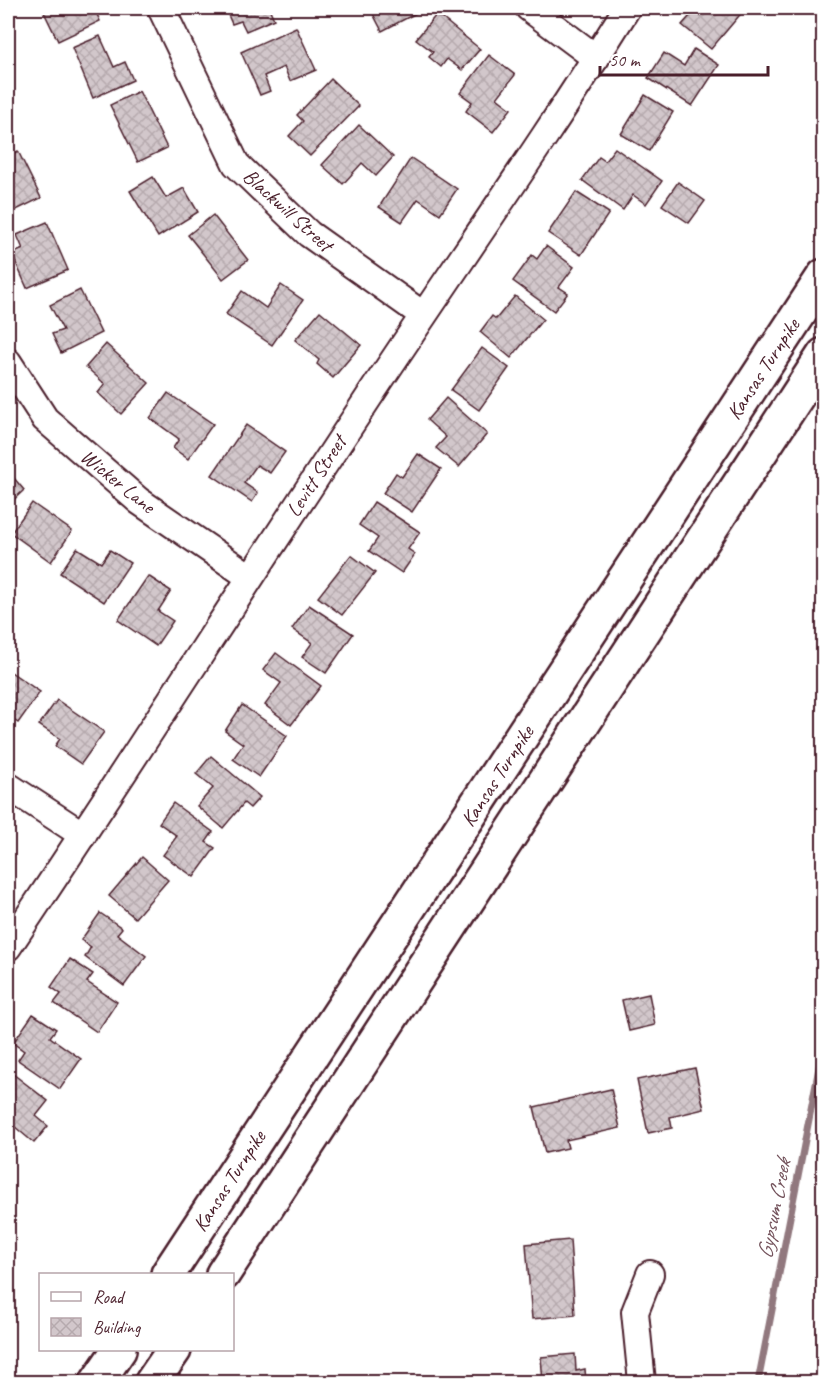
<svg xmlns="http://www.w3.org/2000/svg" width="831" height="1390" viewBox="0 0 831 1390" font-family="Caveat,sans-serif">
	<defs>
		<pattern id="building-cross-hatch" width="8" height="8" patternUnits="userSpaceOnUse" patternTransform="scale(1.5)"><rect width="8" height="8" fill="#d2c7cb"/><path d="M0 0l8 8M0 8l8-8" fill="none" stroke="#b6aaae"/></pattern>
	</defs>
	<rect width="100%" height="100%" fill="#fff"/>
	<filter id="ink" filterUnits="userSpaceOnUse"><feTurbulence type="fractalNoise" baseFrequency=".0167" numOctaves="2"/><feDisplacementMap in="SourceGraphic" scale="12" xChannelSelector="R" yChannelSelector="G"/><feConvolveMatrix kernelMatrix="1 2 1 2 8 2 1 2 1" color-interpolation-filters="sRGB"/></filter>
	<g filter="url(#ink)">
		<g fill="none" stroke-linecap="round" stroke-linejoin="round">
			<path stroke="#91787e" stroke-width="7" d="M 758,1382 L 824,1042"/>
		</g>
		<g fill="url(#building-cross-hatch)" stroke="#4a1f2b" stroke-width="1.5">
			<path d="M 42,8 L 94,8 L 100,21 L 58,41 Z"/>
			<path d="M 225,8 L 269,8 L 274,19 L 246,31 L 241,21 L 232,24 Z"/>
			<path d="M 370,8 L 423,8 L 424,9 L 382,31 Z"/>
			<path d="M 697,8 L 740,8 L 744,10 L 711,49 L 682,25 Z"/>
			<path d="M 437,14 L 480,49 L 462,70 L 447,59 L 441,67 L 429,57 L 433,52 L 416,39 Z"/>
			<path d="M 296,27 L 316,70 L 290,81 L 284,67 L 264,76 L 270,91 L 260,95 L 241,52 Z"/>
			<path d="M 100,36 L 114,67 L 125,62 L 133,80 L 93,98 L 72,48 Z"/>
			<path d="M 694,49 L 719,65 L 692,106 L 648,78 L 664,53 L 684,66 Z"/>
			<path d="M 489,55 L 515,75 L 497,98 L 511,109 L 493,132 L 466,111 L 472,102 L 460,93 Z"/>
			<path d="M 331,79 L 359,106 L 310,156 L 289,136 L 303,121 L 297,115 Z"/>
			<path d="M 139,91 L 167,148 L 138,162 L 110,105 Z"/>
			<path d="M 645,95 L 673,112 L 649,151 L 621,134 Z"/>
			<path d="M 359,125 L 393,157 L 376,176 L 362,163 L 343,184 L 322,165 Z"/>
			<path d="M 615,148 L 662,181 L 646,204 L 633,195 L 623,210 L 582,180 L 599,157 L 605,161 Z"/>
			<path d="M 18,151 L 41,198 L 8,214 L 8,156 Z"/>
			<path d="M 411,158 L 457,189 L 440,214 L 418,199 L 402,222 L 379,207 Z"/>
			<path d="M 153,177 L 166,198 L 184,188 L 198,212 L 158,237 L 130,191 Z"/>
			<path d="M 678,182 L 705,201 L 689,223 L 662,205 Z"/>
			<path d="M 576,192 L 609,213 L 581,255 L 548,233 Z"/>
			<path d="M 213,215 L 248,260 L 223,279 L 188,235 Z"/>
			<path d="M 47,222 L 68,270 L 27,288 L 12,254 L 23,249 L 17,235 Z"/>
			<path d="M 546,246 L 574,267 L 559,287 L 568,293 L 554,311 L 513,281 L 532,255 L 537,259 Z"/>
			<path d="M 281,285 L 303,300 L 272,345 L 226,314 L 242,291 L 266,308 Z"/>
			<path d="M 80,290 L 101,333 L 61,353 L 52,334 L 63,330 L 50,305 Z"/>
			<path d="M 515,296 L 543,319 L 511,358 L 480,332 L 492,316 L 496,319 Z"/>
			<path d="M 320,311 L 361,345 L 333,378 L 317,364 L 319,360 L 295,340 Z"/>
			<path d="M 106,344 L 149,383 L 121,414 L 98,393 L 105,384 L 86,367 Z"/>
			<path d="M 482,348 L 509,368 L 479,410 L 451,390 Z"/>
			<path d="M 168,393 L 213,424 L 188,459 L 173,448 L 179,439 L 150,418 Z"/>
			<path d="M 446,398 L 487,434 L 459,467 L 436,448 L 446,437 L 427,420 Z"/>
			<path d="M 246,425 L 285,452 L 270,473 L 257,465 L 244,483 L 258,493 L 252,502 L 212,475 Z"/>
			<path d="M 418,454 L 441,469 L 412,512 L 383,493 L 396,473 L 402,477 Z"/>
			<path d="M 8,471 L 24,490 L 8,505 Z"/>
			<path d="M 374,502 L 420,532 L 408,549 L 415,554 L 402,573 L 369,551 L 378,538 L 359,525 Z"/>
			<path d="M 32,503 L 72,531 L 51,562 L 11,533 Z"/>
			<path d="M 77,548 L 101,563 L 110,550 L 130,563 L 104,602 L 60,573 Z"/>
			<path d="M 351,555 L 375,573 L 342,615 L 318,597 Z"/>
			<path d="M 148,576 L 171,591 L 158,611 L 173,621 L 156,646 L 118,620 Z"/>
			<path d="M 309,605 L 353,634 L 326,673 L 302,657 L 312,643 L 292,629 Z"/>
			<path d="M 276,653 L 321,686 L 291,725 L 265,705 L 281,683 L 263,670 Z"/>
			<path d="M 8,670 L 40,692 L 18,723 L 8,716 Z"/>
			<path d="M 57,700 L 104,732 L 81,764 L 55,746 L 60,739 L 39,725 Z"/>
			<path d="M 242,705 L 287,736 L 259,777 L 233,759 L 243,744 L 225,731 Z"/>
			<path d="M 211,756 L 260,797 L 250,808 L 244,803 L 223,828 L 197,806 L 213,788 L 196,774 Z"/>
			<path d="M 173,803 L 213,832 L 206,842 L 215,848 L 194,877 L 163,855 L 177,836 L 159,823 Z"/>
			<path d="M 142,857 L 168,880 L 135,918 L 109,896 Z"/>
			<path d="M 100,913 L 122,928 L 117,934 L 146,956 L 124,986 L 85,957 L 91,947 L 81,940 Z"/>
			<path d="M 70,959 L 93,974 L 87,982 L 117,1002 L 97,1032 L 54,1003 L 61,994 L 51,987 Z"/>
			<path d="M 649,994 L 655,1025 L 629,1031 L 622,1000 Z"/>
			<path d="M 33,1014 L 56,1029 L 50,1037 L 81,1059 L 60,1089 L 18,1060 L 24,1051 L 13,1043 Z"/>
			<path d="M 695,1068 L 704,1109 L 670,1117 L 672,1128 L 648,1133 L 637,1080 Z"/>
			<path d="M 13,1074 L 48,1101 L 36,1116 L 48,1126 L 34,1143 L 8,1121 L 8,1081 Z"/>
			<path d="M 611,1089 L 620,1128 L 566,1140 L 568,1148 L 545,1153 L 534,1107 Z"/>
			<path d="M 570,1240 L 575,1315 L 532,1319 L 526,1244 Z"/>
			<path d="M 575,1354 L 576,1371 L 585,1369 L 586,1382 L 543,1382 L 541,1357 Z"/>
		</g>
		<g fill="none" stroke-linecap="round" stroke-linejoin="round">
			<g stroke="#4a1f2b" stroke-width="30">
				<g id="minor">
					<path d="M 161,8 L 236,164 L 309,234 L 423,315"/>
					<path d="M 529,8 L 596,58"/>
					<path d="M 8,362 L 45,419 L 139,501 L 250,577"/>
					<path d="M 8,786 L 83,835"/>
					<path d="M 8,947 C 129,767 245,584 365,403 C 452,271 544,142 627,8"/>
					<path d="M 642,1382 L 635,1312 L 650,1274"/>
				</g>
			</g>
			<g stroke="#4a1f2b" stroke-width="38">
				<g id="highway">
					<path d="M 168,1274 L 824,276"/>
					<path d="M 223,1274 L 824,355"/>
					<path d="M 97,1382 L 119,1350"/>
					<path d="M 152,1382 L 174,1350"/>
				</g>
			</g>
			<use href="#minor" stroke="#fff" stroke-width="26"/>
			<use href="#highway" stroke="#fff" stroke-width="33"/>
		</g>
	</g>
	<g text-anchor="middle" stroke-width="4.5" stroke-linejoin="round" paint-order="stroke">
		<g font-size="21" fill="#4a1f2b" stroke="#fff">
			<text transform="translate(288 210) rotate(42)" y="7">Blackwill Street</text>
			<text transform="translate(763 369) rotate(-57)" y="7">Kansas Turnpike</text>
			<text transform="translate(316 476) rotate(-57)" y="7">Levitt Street</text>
			<text transform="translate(118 481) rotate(39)" y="7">Wicker Lane</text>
			<text transform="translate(497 776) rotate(-57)" y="7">Kansas Turnpike</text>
			<text transform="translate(229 1181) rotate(-57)" y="7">Kansas Turnpike</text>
		</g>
		<g font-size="22" font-style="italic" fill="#74535c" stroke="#fff">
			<text transform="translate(773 1209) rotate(-79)" y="8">Gypsum Creek</text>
		</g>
	</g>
	<rect width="831" height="1390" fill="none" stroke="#fff" stroke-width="30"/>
	<rect x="15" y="15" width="801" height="1360" fill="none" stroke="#4a1f2b" stroke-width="2" filter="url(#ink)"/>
	<rect x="39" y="1273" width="195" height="78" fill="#ffffff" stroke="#b7a5aa" stroke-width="1.5"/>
	<rect x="51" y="1292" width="30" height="9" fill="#ffffff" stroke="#b7a5aa" stroke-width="1.5"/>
	<text x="93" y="1303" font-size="18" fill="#4a1f2b">Road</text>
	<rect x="51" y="1318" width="30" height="18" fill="url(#building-cross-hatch)" stroke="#b7a5aa" stroke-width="1.5"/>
	<text x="93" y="1333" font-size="18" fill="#4a1f2b">Building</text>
	<path d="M600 66v9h168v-9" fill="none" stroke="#4a1f2b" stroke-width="3"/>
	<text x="609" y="66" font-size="18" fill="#4a1f2b" stroke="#ffffff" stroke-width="4.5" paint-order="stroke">50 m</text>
</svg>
